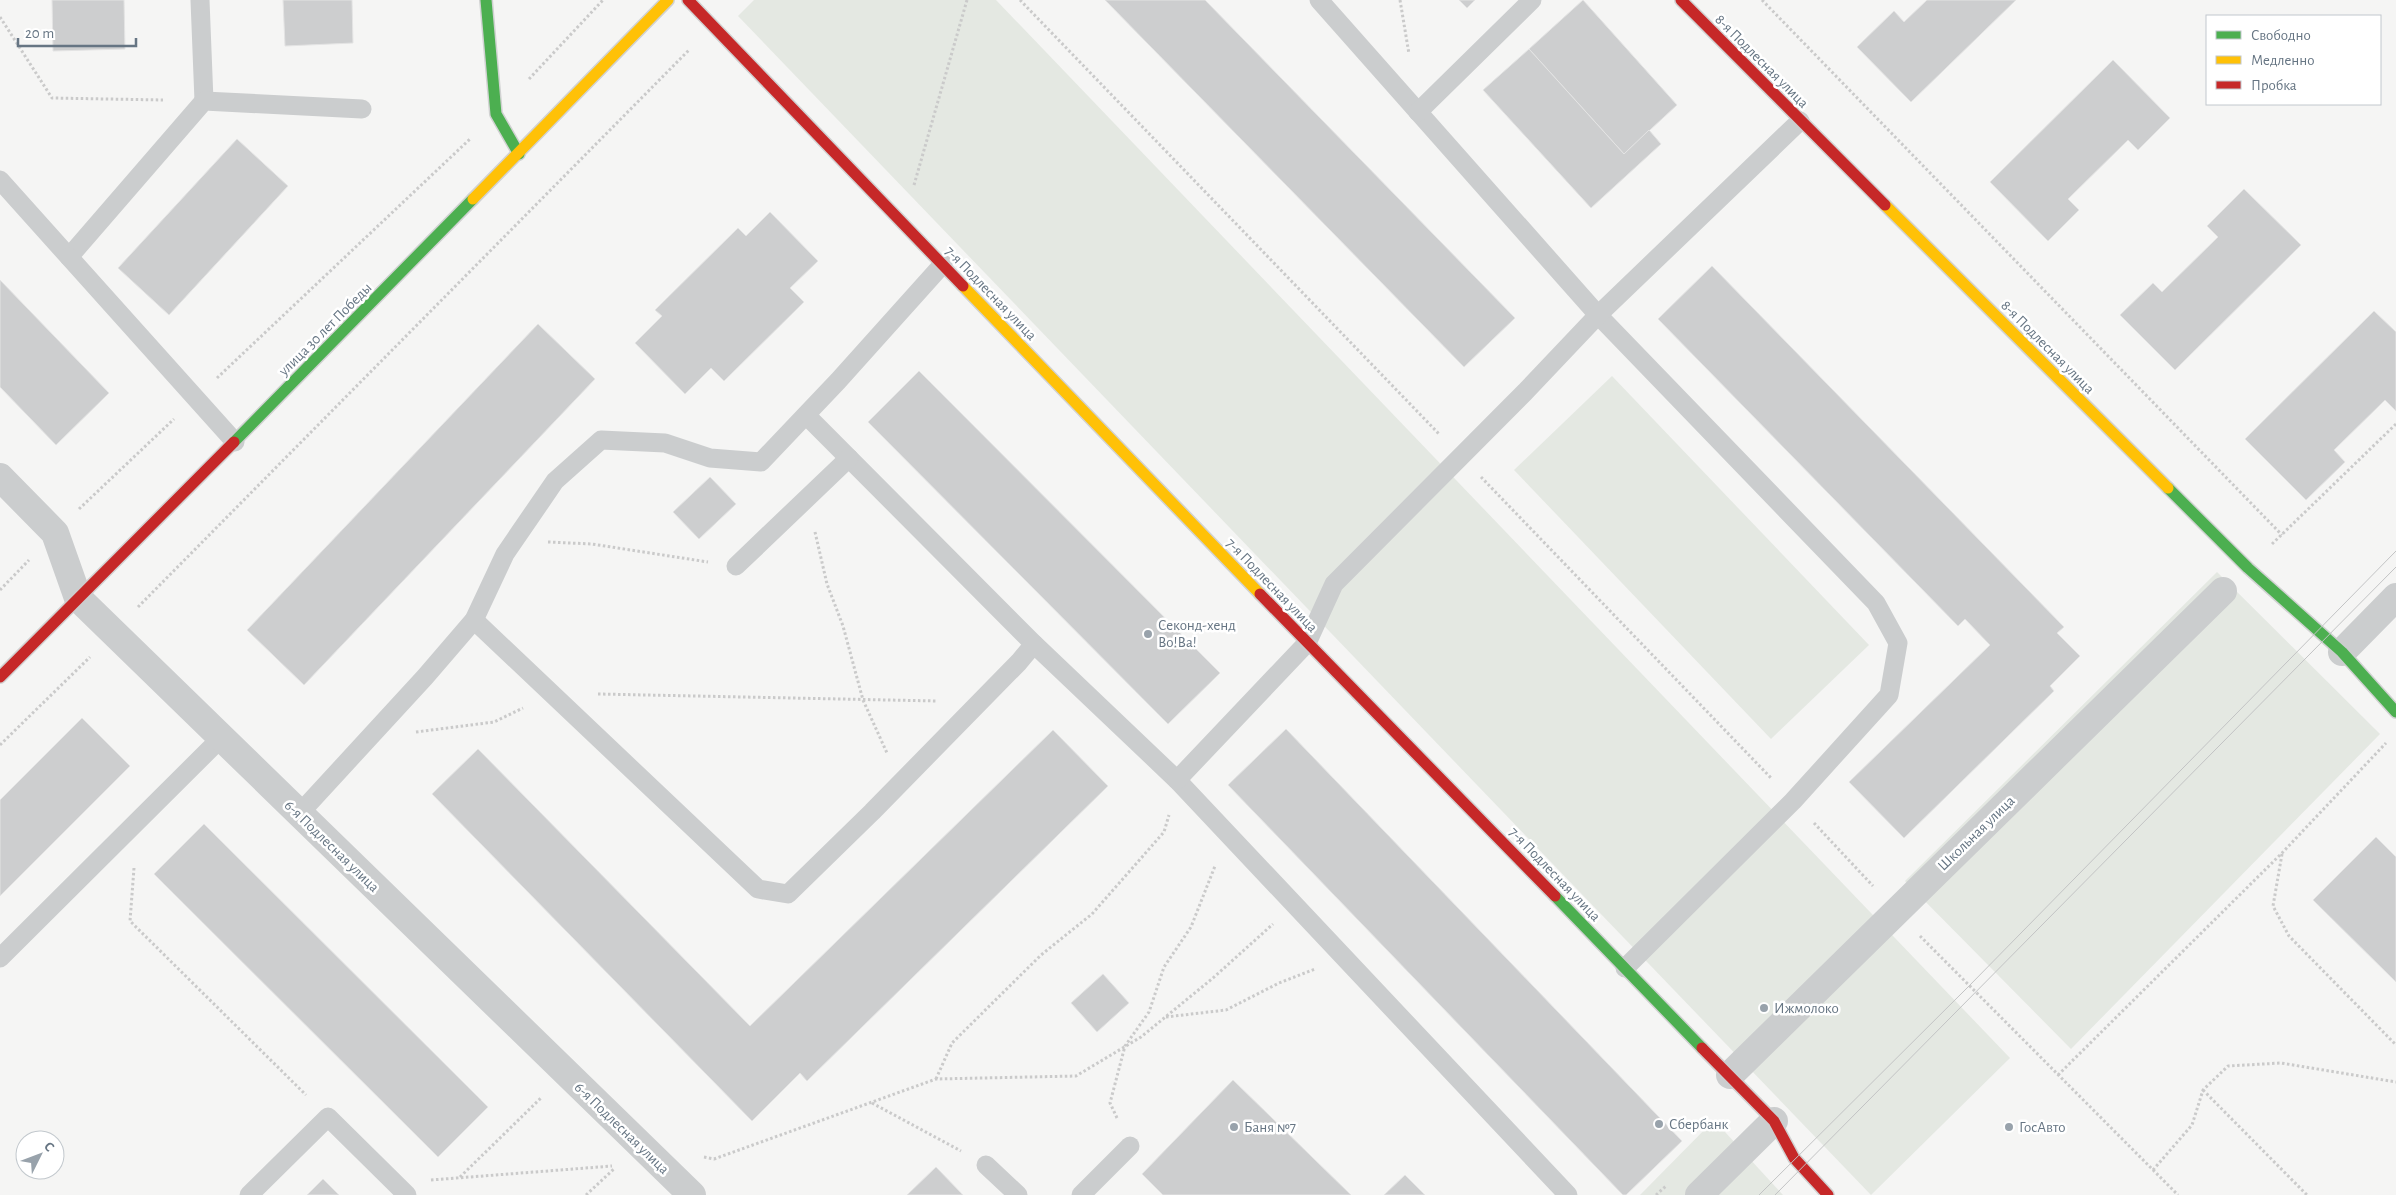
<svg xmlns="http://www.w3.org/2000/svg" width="2396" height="1195" viewBox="0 0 2396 1195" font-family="'Alegreya Sans',sans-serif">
	<rect width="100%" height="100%" fill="#f5f5f4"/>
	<g fill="#e4e8e2">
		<path d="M 754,0 L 996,0 L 2010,1058 L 1871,1195 L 738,16 Z"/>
		<path d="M 1612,376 L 1869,645 L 1771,739 L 1514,470 Z"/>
		<path d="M 2217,572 L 2380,734 L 2071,1049 L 1905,881 Z"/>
		<path d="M 1714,1120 L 1783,1195 L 1640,1195 Z"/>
	</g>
	<g fill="#cdcecf" stroke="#e4e4e4">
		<path d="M 52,0 L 124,0 L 125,49 L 53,51 Z"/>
		<path d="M 283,0 L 352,0 L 353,43 L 285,46 Z"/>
		<path d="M 1105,0 L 1205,0 L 1515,318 L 1464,367 Z"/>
		<path d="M 1459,0 L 1475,0 L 1467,8 Z"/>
		<path d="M 1583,0 L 1677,105 L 1624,154 L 1529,49 Z"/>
		<path d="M 1927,0 L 2016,0 L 1911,102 L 1857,47 L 1894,11 L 1904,22 Z"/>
		<path d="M 1529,49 L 1624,154 L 1649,130 L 1661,144 L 1591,208 L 1483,90 Z"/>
		<path d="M 2113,60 L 2170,118 L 2138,150 L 2128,140 L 2068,199 L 2079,210 L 2048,241 L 1990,182 Z"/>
		<path d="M 237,139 L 288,186 L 169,315 L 118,268 Z"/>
		<path d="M 2244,189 L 2301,245 L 2175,370 L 2120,315 L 2153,283 L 2162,292 L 2218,237 L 2207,226 Z"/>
		<path d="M 770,212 L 818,261 L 790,288 L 804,302 L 724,381 L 711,368 L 685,394 L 635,343 L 662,316 L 655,310 L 738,228 L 746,236 Z"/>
		<path d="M 1712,266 L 2064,627 L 2057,633 L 2080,656 L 2050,686 L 2054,691 L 1904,838 L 1849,782 L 1990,645 L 1965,619 L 1958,626 L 1658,319 Z"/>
		<path d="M 0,280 L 109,393 L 56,445 L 0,387 Z"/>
		<path d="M 2374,311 L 2396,332 L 2396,411 L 2385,400 L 2334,450 L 2345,462 L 2306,500 L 2245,439 Z"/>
		<path d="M 538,324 L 595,379 L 304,685 L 247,630 Z"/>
		<path d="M 919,371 L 1220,673 L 1168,724 L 868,422 Z"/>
		<path d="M 710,477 L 736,504 L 699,539 L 673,512 Z"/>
		<path d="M 82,718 L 130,766 L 0,896 L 0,800 Z"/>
		<path d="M 1286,729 L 1682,1141 L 1626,1195 L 1623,1195 L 1228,785 Z"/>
		<path d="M 1053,730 L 1108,786 L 807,1081 L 800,1073 L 752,1121 L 432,794 L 478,749 L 750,1026 Z"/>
		<path d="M 204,824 L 488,1107 L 438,1157 L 154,874 Z"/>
		<path d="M 2376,837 L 2396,857 L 2396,982 L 2313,900 Z"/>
		<path d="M 1103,974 L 1129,1003 L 1097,1032 L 1071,1003 Z"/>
		<path d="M 1233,1080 L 1351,1195 L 1163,1195 L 1142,1174 Z"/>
		<path d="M 936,1167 L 963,1195 L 907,1195 Z"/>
		<path d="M 1405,1175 L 1425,1195 L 1384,1195 Z"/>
		<path d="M 323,1179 L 339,1195 L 307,1195 Z"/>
	</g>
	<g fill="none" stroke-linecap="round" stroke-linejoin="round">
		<g stroke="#d1d2d2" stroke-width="14">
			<g id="fast">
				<path d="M 486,0 L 496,114 L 519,154"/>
				<path d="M 234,442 L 473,199"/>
				<path d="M 2168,488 L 2248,568 L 2342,652 L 2396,712"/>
				<path d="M 1555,896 L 1702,1048"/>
			</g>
		</g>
		<g stroke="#d1d2d2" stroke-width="14">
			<g id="slow">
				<path d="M 473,199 L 668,0"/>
				<path d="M 1885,205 L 2168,488"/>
				<path d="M 963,286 L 1260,594"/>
			</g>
		</g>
		<g stroke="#d1d2d2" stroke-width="14">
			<g id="jam">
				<path d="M 688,0 L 963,286"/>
				<path d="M 1681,0 L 1885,205"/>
				<path d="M 1260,594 L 1555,896"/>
				<path d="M 0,677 L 234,442"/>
				<path d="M 1702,1048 L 1774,1121 L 1794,1158 L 1828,1195"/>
			</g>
		</g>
		<g stroke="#cacaca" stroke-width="3" stroke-dasharray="2.5 2.5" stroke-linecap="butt">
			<path d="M 1020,0 L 1440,435"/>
			<path d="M 1400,0 L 1409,54"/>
			<path d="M 1762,0 L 2282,535"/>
			<path d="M 0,17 L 52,98 L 163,100"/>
			<path d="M 529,79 L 603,0"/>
			<path d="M 914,185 L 967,0"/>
			<path d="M 217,378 L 470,139"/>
			<path d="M 1481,477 L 1772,779"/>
			<path d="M 79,509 L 174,419"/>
			<path d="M 815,532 L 827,584 L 843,626 L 863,700 L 887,753"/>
			<path d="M 548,542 L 592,544 L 708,562"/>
			<path d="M 2272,544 L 2396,424"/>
			<path d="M 0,590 L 29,560"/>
			<path d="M 138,607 L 689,50"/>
			<path d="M 598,694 L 937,701"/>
			<path d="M 416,732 L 494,722 L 523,708"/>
			<path d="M 0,745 L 90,657"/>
			<path d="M 1814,823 L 1873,886"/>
			<path d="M 2282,854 L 2273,906 L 2289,936 L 2396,1045"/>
			<path d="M 134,868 L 130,921 L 306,1095"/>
			<path d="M 1920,936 L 2178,1195"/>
			<path d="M 1166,1017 L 1226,1010 L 1279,983 L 1315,969"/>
			<path d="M 2058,1075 L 2282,853 L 2386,743"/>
			<path d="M 936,1079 L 952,1043 L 1041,955 L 1092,914 L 1164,832 L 1169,815"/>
			<path d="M 2203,1090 L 2307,1195"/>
			<path d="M 872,1103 L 961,1151"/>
			<path d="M 1117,1118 L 1110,1103 L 1125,1046 L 1149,1012 L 1164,967 L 1191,927 L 1215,866"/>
			<path d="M 704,1157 L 714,1159 L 936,1079 L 1076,1076 L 1141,1037 L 1213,978 L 1273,924"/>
			<path d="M 2153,1170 L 2192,1125 L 2203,1090 L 2228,1066 L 2281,1063 L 2396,1082"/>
			<path d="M 460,1177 L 542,1097"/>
			<path d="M 431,1180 L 612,1166"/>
			<path d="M 586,1195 L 615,1168"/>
			<path d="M 1656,1195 L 1666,1186"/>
		</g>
		<g stroke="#cbcdce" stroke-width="19">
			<path d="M 200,0 L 204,101"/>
			<path d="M 1319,0 L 1598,315 L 1876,603 L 1898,643 L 1889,695 L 1793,801 L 1625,968"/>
			<path d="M 1418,112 L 1532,0"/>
			<path d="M 0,180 L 69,257 L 204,101 L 362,109"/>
			<path d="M 69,257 L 235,442"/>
			<path d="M 806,415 L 1034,644"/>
			<path d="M 736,566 L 849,458"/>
			<path d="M 474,620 L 758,889 L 788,894 L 872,812 L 1019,662 L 1034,644 L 1177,780 L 1568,1195"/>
			<path d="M 1177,780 L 1307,643 L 1334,584 L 1525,392 L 1598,315 L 1800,121"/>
			<path d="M 299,814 L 425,677 L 474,620 L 505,554 L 555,481 L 601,440 L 665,443 L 710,458 L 761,462 L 838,381 L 943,264"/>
			<path d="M 0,958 L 221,738"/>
			<path d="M 986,1165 L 1018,1195"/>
			<path d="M 249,1195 L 328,1117 L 407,1195"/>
			<path d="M 1081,1195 L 1130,1146"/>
		</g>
		<g stroke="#cbcdce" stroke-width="28">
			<path d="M 0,477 L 55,533 L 78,598 L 692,1195"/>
			<path d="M 2342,652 L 2396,597"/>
			<path d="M 1730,1075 L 2223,591"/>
			<path d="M 1699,1195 L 1774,1121"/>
		</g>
		<use href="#fast" stroke="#4caf50" stroke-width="11"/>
		<use href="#slow" stroke="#ffc107" stroke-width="11"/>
		<use href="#jam" stroke="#c62828" stroke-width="11"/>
		<g stroke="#c2c3c4" stroke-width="1">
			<path d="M 1759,1195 L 1969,986 L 2396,551"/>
			<path d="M 1775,1195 L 2396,567"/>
		</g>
	</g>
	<g fill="#98a2ab" stroke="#fff" stroke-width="2">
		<circle cx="1148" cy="634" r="5"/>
		<circle cx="1764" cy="1008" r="5"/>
		<circle cx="1659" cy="1124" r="5"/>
		<circle cx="1234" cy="1127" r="5"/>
		<circle cx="2009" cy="1127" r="5"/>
	</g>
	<g text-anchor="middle" stroke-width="5" stroke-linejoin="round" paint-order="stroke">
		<g font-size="15" fill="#667583" stroke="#fff">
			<text transform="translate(1762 61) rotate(45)" y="5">8-я Подлесная улица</text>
			<text transform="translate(991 293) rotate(46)" y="5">7-я Подлесная улица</text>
			<text transform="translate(325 329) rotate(-45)" y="5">улица 30 лет Победы</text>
			<text transform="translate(2048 347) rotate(45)" y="5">8-я Подлесная улица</text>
			<text transform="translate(1272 585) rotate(46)" y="5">7-я Подлесная улица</text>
			<text transform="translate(1976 833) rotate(-44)" y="5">Школьная улица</text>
			<text transform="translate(332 846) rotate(44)" y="5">6-я Подлесная улица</text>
			<text transform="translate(1555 874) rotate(46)" y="5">7-я Подлесная улица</text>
			<text transform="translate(622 1128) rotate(44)" y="5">6-я Подлесная улица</text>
		</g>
		<g font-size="15" fill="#667583" stroke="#fff" text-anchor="start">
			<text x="1158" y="630">Секонд-хенд<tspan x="1158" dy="17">Во!Ва!</tspan></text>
			<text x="1774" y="1013">Ижмолоко</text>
			<text x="1669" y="1129">Сбербанк</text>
			<text x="1244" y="1132">Баня №7</text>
			<text x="2019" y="1132">ГосАвто</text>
		</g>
	</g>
	<rect x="2206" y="15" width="175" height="90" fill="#ffffff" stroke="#c2c8cd"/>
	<rect x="2216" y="31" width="25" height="8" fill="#4caf50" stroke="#c2c8cd"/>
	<text x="2251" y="40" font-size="15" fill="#667583">Свободно</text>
	<rect x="2216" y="56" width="25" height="8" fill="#ffc107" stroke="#c2c8cd"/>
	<text x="2251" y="65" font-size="15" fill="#667583">Медленно</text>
	<rect x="2216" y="81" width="25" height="8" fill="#c62828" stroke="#c2c8cd"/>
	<text x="2251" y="90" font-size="15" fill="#667583">Пробка</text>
	<g transform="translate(40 1155) rotate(48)"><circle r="24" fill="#ffffff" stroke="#c2c8cd"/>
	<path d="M0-4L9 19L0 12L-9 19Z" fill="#98a2ab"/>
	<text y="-8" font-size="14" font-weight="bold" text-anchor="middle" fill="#667583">С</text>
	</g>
	<path d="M18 38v8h118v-8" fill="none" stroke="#667583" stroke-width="2.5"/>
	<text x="25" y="38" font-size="15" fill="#667583" stroke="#ffffff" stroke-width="4" paint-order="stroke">20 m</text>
</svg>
